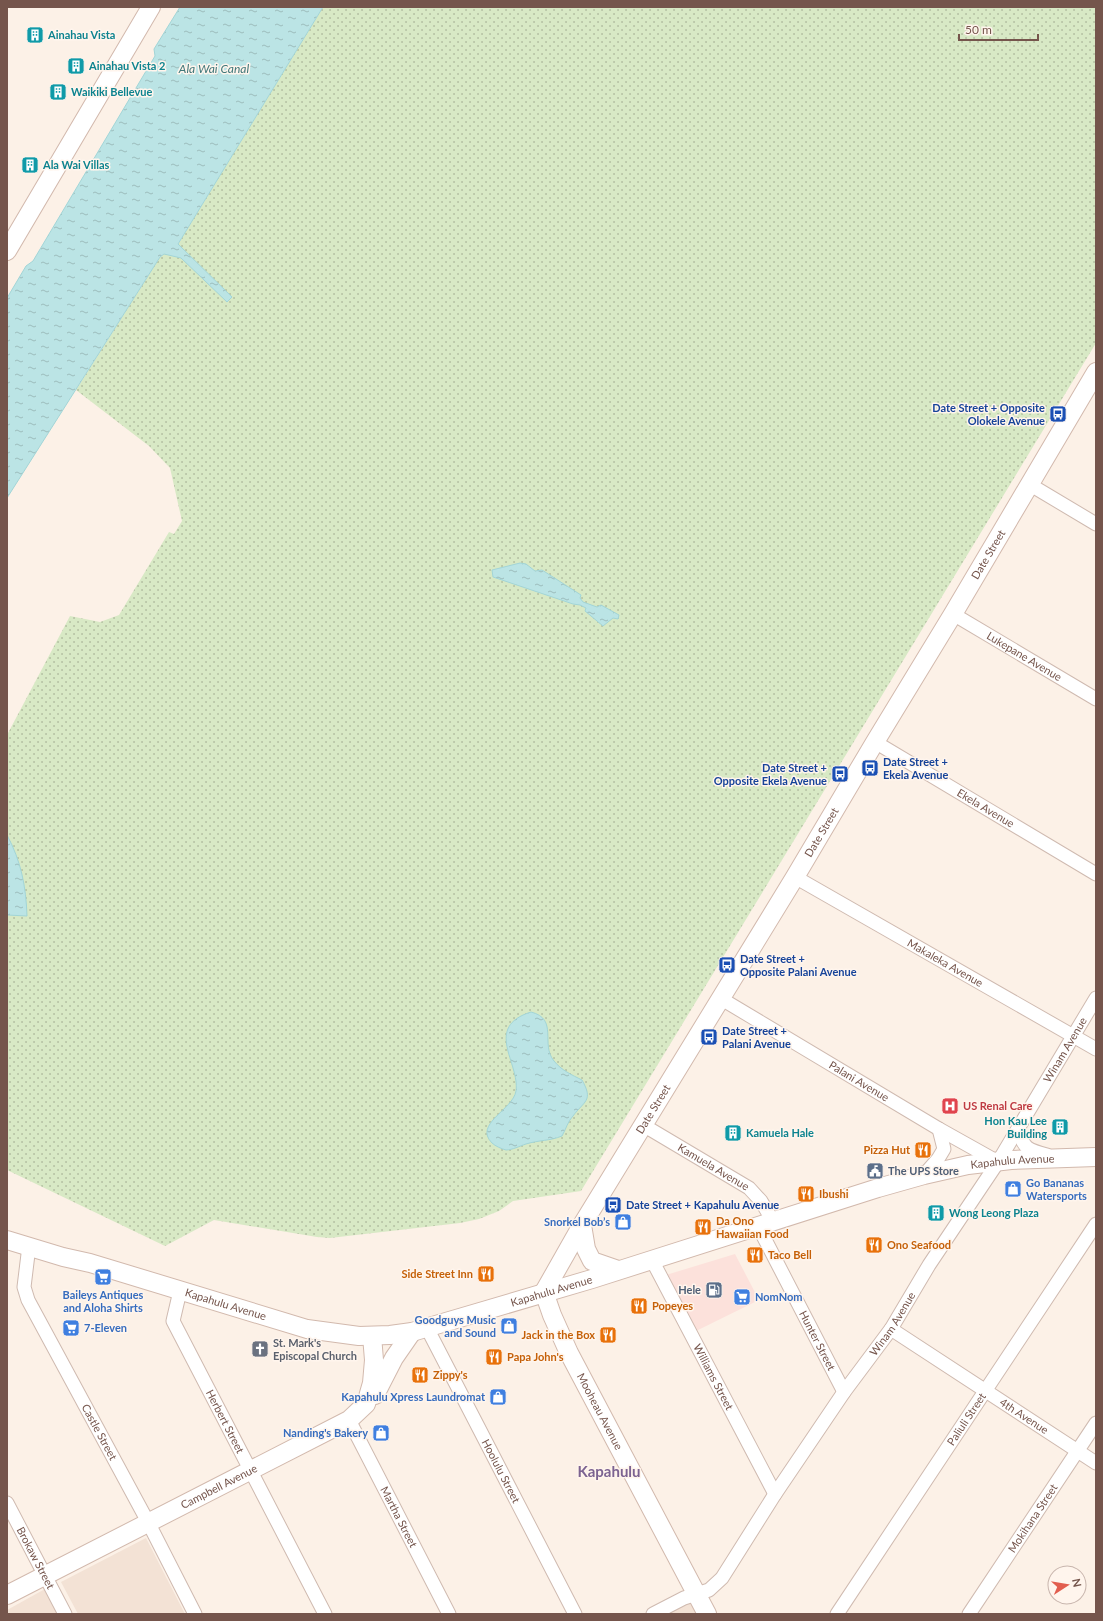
<svg xmlns="http://www.w3.org/2000/svg" width="1103" height="1621" viewBox="0 0 1103 1621" font-family="Lato,sans-serif">
	<defs>
		<pattern id="grass-dots" width="8" height="8" patternUnits="userSpaceOnUse"><rect width="8" height="8" fill="#d8e9c5"/><path d="M2 2h.1M6 6h.1" fill="none" stroke="#b4c0a2" stroke-width="1.8" stroke-linecap="round"/></pattern>
		<pattern id="water-ripples" width="26" height="14" patternUnits="userSpaceOnUse"><rect width="26" height="14" fill="#bbe4e5"/><path d="M2 4q2-2 4 0t4 0M15 11q2-2 4 0t4 0" fill="none" stroke="#9dbcbc"/></pattern>
	</defs>
	<rect width="100%" height="100%" fill="#fcf1e7"/>
	<g fill="#f3e2d5">
		<path d="M 146,1538 L 185,1614 L 78,1614 L 61,1582 Z"/>
		<path d="M 45,1589 L 58,1614 L 7,1614 L 7,1610 Z"/>
		<path d="M 687,1602 L 691,1603 L 698,1614 L 665,1614 Z"/>
	</g>
	<path fill="#fce1db" d="M 735,1254 L 759,1300 L 696,1331 L 666,1275 Z"/>
	<path fill="url(#grass-dots)" d="M 323,7 L 1096,7 L 1096,343 L 581,1191 L 513,1201 L 499,1211 L 479,1219 L 460,1223 L 330,1238 L 317,1237 L 214,1220 L 165,1246 L 7,1170 L 7,735 L 70,616 L 100,622 L 119,615 L 169,532 L 174,534 L 182,521 L 170,468 L 149,446 L 76,390 L 160,257 L 178,244 Z"/>
	<g fill="url(#water-ripples)" stroke="#a2d5d7">
		<path d="M 180,7 L 323,7 L 178,244 L 232,297 L 227,302 L 181,258 L 164,254 L 160,257 L 7,498 L 7,298 L 26,266 L 33,261 L 155,56 L 154,49 Z"/>
		<path d="M 520,563 L 526,564 L 535,571 L 542,570 L 581,595 L 580,598 L 583,602 L 597,607 L 601,605 L 619,615 L 618,619 L 613,618 L 603,626 L 585,611 L 586,608 L 580,605 L 573,604 L 493,577 L 492,570 Z"/>
		<path d="M 7,835 C 21,861 26,886 27,916 L 7,915 Z"/>
		<path d="M 531,1012 C 559,1019 540,1044 554,1061 C 561,1070 572,1075 582,1080 C 594,1101 584,1101 573,1116 C 568,1121 566,1129 562,1136 C 550,1141 539,1140 526,1144 C 520,1146 512,1150 506,1150 C 502,1149 495,1146 492,1143 C 473,1124 513,1110 516,1091 C 520,1063 483,1027 531,1012 Z"/>
	</g>
	<g fill="none" stroke-linecap="round" stroke-linejoin="round">
		<g stroke="#cfbab0" stroke-width="15">
			<g id="street">
				<path d="M 1029,484 L 1096,524"/>
				<path id="s1" d="M 953,614 L 1096,699"/>
				<path id="s2" d="M 875,742 L 1096,874"/>
				<path id="s3" d="M 795,877 L 1096,1049"/>
				<path id="s4" d="M 720,998 L 939,1129 L 998,1162"/>
				<path id="s5" d="M 643,1125 L 749,1188 L 761,1201 L 773,1221"/>
				<path d="M 1018,1130 C 1024,1149 1028,1150 1047,1155"/>
				<path d="M 924,1175 L 938,1159 L 944,1149 L 939,1129"/>
				<path id="s6" d="M 758,1226 L 844,1392"/>
				<path id="s7" d="M 29,1246 L 24,1287 L 28,1300 L 148,1522 L 195,1614"/>
				<path id="s8" d="M 652,1260 L 775,1494"/>
				<path id="s9" d="M 180,1291 L 173,1321 L 325,1614"/>
				<path id="s10" d="M 427,1328 L 575,1614"/>
				<path id="s11" d="M 891,1329 L 1096,1463"/>
				<path id="s12" d="M 349,1420 L 449,1614"/>
				<path id="s13" d="M 7,1503 L 65,1614"/>
				<path id="s14" d="M 653,1614 L 684,1598 L 709,1590 L 722,1578 L 775,1494 L 844,1392 L 891,1329 L 929,1265 L 998,1162 L 1096,998"/>
				<path id="s15" d="M 837,1614 L 1096,1224"/>
				<path id="s16" d="M 969,1614 L 1096,1423"/>
			</g>
		</g>
		<g stroke="#d2b9ad" stroke-width="20">
			<g id="secondary">
				<path d="M 7,251 L 151,7"/>
				<path d="M 582,1225 L 586,1249 L 592,1261 L 618,1270"/>
				<path id="s17" d="M 7,1240 L 63,1257 L 90,1263 L 307,1329 L 359,1336 L 390,1335 L 412,1332 L 592,1279 L 878,1188 L 924,1175 L 968,1165 L 1011,1160 L 1096,1157"/>
				<path id="s18" d="M 544,1292 L 582,1225 L 795,877 L 875,742 L 953,614 L 1096,372"/>
				<path id="s19" d="M 544,1292 L 552,1315 L 569,1353 L 707,1614"/>
				<path d="M 375,1395 L 394,1358 L 412,1332"/>
				<path id="s20" d="M 7,1595 L 349,1420 L 366,1404 L 372,1383 L 374,1360 L 372,1336"/>
			</g>
		</g>
		<use href="#street" stroke="#fff" stroke-width="13"/>
		<use href="#secondary" stroke="#fff" stroke-width="18"/>
	</g>
	<defs>
		<g id="building-square" transform="scale(0.9)"><rect x="-9" y="-9" width="18" height="18" rx="4" fill="#0f9aa8" stroke="#fff5ed"/><path d="M-4-6H4V6H1V3H-1V6H-4ZM-2.5-4.3h1.7v1.8h-1.7ZM.8-4.3h1.7v1.8H.8ZM-2.5-1h1.7V.8h-1.7ZM.8-1h1.7V.8H.8Z" fill="#fff"/></g>
		<g id="bus-square" transform="scale(0.9)"><rect x="-9" y="-9" width="18" height="18" rx="4" fill="#1a4fb4" stroke="#fff5ed"/><path d="M-5-6H5V4H4V6H2V4H-2V6H-4V4H-5ZM-3.5-4V0h7V-4ZM-3.5 1.2v1.5H-2V1.2ZM2 1.2v1.5H3.5V1.2Z" fill="#fff"/></g>
		<g id="hospital-square" transform="scale(0.9)"><rect x="-9" y="-9" width="18" height="18" rx="4" fill="#e0444e" stroke="#fff5ed"/><path d="M-5-5h3v3.5h4V-5h3V5h-3V1.5h-4V5h-3Z" fill="#fff"/></g>
		<g id="restaurant-square" transform="scale(0.9)"><rect x="-9" y="-9" width="18" height="18" rx="4" fill="#e8710a" stroke="#fff5ed"/><path d="M-5-6h1v4h1v-4h1v4h1v-4h1v5L-1.5 .5V6h-2V.5L-5-1ZM5-6V6H3V1.5H1.5Q1.5-4 5-6Z" fill="#fff"/></g>
		<g id="civic-square" transform="scale(0.9)"><rect x="-9" y="-9" width="18" height="18" rx="4" fill="#5c6f8a" stroke="#fff5ed"/><path d="M-.6-6.5H3V-4.5H.6V-3L4-1V1h2V6H-6V1h2V-1L-.6-3ZM-1.2 2.5V6h2.4V2.5Z" fill="#fff"/></g>
		<g id="shop-square" transform="scale(0.9)"><rect x="-9" y="-9" width="18" height="18" rx="4" fill="#3f7fe0" stroke="#fff5ed"/><path d="M-5-2.5h2.3a2.7 3.5 0 0 1 5.4 0H5L5.5 6h-11ZM-1.5-2.5h3a1.5 2.3 0 0 0-3 0Z" fill="#fff"/></g>
		<g id="supermarket-square" transform="scale(0.9)"><rect x="-9" y="-9" width="18" height="18" rx="4" fill="#3f7fe0" stroke="#fff5ed"/><path d="M-6-5.5h2.5l.6 2H6L4.5 2H-2.5L-4.4-4H-6ZM-1.5 3.2a1.3 1.3 0 1 0 .1 0ZM3 3.2a1.3 1.3 0 1 0 .1 0Z" fill="#fff"/></g>
		<g id="fuel-square" transform="scale(0.9)"><rect x="-9" y="-9" width="18" height="18" rx="4" fill="#5c6f8a" stroke="#fff5ed"/><path d="M-5.5-6h7V0h2V4h1.3V-2.5L3-4.5l.8-.8L6-3V5H2.5V1h-1V6h-7ZM-4.2-4.7v3.2H.2V-4.7Z" fill="#fff"/></g>
		<g id="church-square" transform="scale(0.9)"><rect x="-9" y="-9" width="18" height="18" rx="4" fill="#6b7280" stroke="#fff5ed"/><path d="M-1.2-6h2.4v3.5h3.3v2.4h-3.3V6h-2.4V-.1h-3.3v-2.4h3.3Z" fill="#fff"/></g>
	</defs>
	<g fill-rule="evenodd">
		<use href="#building-square" x="35" y="35"/>
		<use href="#building-square" x="76" y="66"/>
		<use href="#building-square" x="58" y="92"/>
		<use href="#building-square" x="30" y="165"/>
		<use href="#bus-square" x="1058" y="414"/>
		<use href="#bus-square" x="870" y="768"/>
		<use href="#bus-square" x="840" y="774"/>
		<use href="#bus-square" x="727" y="965"/>
		<use href="#bus-square" x="709" y="1037"/>
		<use href="#hospital-square" x="950" y="1106"/>
		<use href="#building-square" x="1060" y="1127"/>
		<use href="#building-square" x="733" y="1133"/>
		<use href="#restaurant-square" x="923" y="1150"/>
		<use href="#civic-square" x="875" y="1171"/>
		<use href="#shop-square" x="1013" y="1189"/>
		<use href="#restaurant-square" x="806" y="1194"/>
		<use href="#bus-square" x="613" y="1205"/>
		<use href="#building-square" x="936" y="1213"/>
		<use href="#shop-square" x="623" y="1222"/>
		<use href="#restaurant-square" x="703" y="1227"/>
		<use href="#restaurant-square" x="874" y="1245"/>
		<use href="#restaurant-square" x="755" y="1255"/>
		<use href="#restaurant-square" x="486" y="1274"/>
		<use href="#supermarket-square" x="103" y="1277"/>
		<use href="#fuel-square" x="714" y="1290"/>
		<use href="#supermarket-square" x="742" y="1297"/>
		<use href="#restaurant-square" x="639" y="1306"/>
		<use href="#shop-square" x="509" y="1326"/>
		<use href="#supermarket-square" x="71" y="1328"/>
		<use href="#restaurant-square" x="608" y="1335"/>
		<use href="#church-square" x="260" y="1349"/>
		<use href="#restaurant-square" x="494" y="1357"/>
		<use href="#restaurant-square" x="420" y="1375"/>
		<use href="#shop-square" x="498" y="1397"/>
		<use href="#shop-square" x="381" y="1433"/>
	</g>
	<g text-anchor="middle" stroke-width="3" stroke-linejoin="round" paint-order="stroke">
		<g font-size="11" font-weight="bold" fill="#0d838f" stroke="#fff5ed" text-anchor="start">
			<text x="48" y="39">Ainahau Vista</text>
			<text x="89" y="70">Ainahau Vista 2</text>
			<text x="71" y="96">Waikiki Bellevue</text>
			<text x="43" y="169">Ala Wai Villas</text>
			<text x="1047" y="1125" text-anchor="end">Hon Kau Lee<tspan x="1047" dy="13">Building</tspan></text>
			<text x="746" y="1137">Kamuela Hale</text>
			<text x="949" y="1217">Wong Leong Plaza</text>
		</g>
		<g font-size="11" font-weight="bold" fill="#164399" stroke="#fff5ed" text-anchor="start">
			<text x="1045" y="412" text-anchor="end">Date Street + Opposite<tspan x="1045" dy="13">Olokele Avenue</tspan></text>
			<text x="883" y="766">Date Street +<tspan x="883" dy="13">Ekela Avenue</tspan></text>
			<text x="827" y="772" text-anchor="end">Date Street +<tspan x="827" dy="13">Opposite Ekela Avenue</tspan></text>
			<text x="740" y="963">Date Street +<tspan x="740" dy="13">Opposite Palani Avenue</tspan></text>
			<text x="722" y="1035">Date Street +<tspan x="722" dy="13">Palani Avenue</tspan></text>
			<text x="626" y="1209">Date Street + Kapahulu Avenue</text>
		</g>
		<g font-size="11" fill="#75554c" stroke="#fff5ed">
			<text dy="4" stroke="none"><textPath href="#s18" startOffset="861">Date Street</textPath></text>
			<text dy="4" stroke="none"><textPath href="#s1" startOffset="83">Lukepane Avenue</textPath></text>
			<text dy="4" stroke="none"><textPath href="#s2" startOffset="129">Ekela Avenue</textPath></text>
			<text dy="4" stroke="none"><textPath href="#s18" startOffset="537">Date Street</textPath></text>
			<text dy="4" stroke="none"><textPath href="#s3" startOffset="173">Makaleka Avenue</textPath></text>
			<text dy="4" stroke="none"><textPath href="#s14" startOffset="709">Winam Avenue</textPath></text>
			<text dy="4" stroke="none"><textPath href="#s4" startOffset="162">Palani Avenue</textPath></text>
			<text dy="4" stroke="none"><textPath href="#s18" startOffset="213">Date Street</textPath></text>
			<text dy="4" stroke="none"><textPath href="#s17" startOffset="1044">Kapahulu Avenue</textPath></text>
			<text dy="4" stroke="none"><textPath href="#s5" startOffset="82">Kamuela Avenue</textPath></text>
			<text dy="4" stroke="none"><textPath href="#s17" startOffset="564">Kapahulu Avenue</textPath></text>
			<text dy="4" stroke="none"><textPath href="#s17" startOffset="228">Kapahulu Avenue</textPath></text>
			<text dy="4" stroke="none"><textPath href="#s14" startOffset="385">Winam Avenue</textPath></text>
			<text dy="4" stroke="none"><textPath href="#s6" startOffset="129">Hunter Street</textPath></text>
			<text dy="4" stroke="none"><textPath href="#s8" startOffset="132">Williams Street</textPath></text>
			<text dy="4" stroke="none"><textPath href="#s19" startOffset="132">Mooheau Avenue</textPath></text>
			<text dy="4" stroke="none"><textPath href="#s11" startOffset="159">4th Avenue</textPath></text>
			<text dy="4" stroke="none"><textPath href="#s15" startOffset="234">Paliuli Street</textPath></text>
			<text dy="4" stroke="none"><textPath href="#s9" startOffset="144">Herbert Street</textPath></text>
			<text dy="4" stroke="none"><textPath href="#s7" startOffset="205">Castle Street</textPath></text>
			<text dy="4" stroke="none"><textPath href="#s10" startOffset="161">Hoolulu Street</textPath></text>
			<text dy="4" stroke="none"><textPath href="#s20" startOffset="238">Campbell Avenue</textPath></text>
			<text dy="4" stroke="none"><textPath href="#s12" startOffset="109">Martha Street</textPath></text>
			<text dy="4" stroke="none"><textPath href="#s16" startOffset="115">Mokihana Street</textPath></text>
			<text dy="4" stroke="none"><textPath href="#s13" startOffset="62">Brokaw Street</textPath></text>
		</g>
		<g font-size="11" font-weight="bold" fill="#be3a42" stroke="#fff5ed" text-anchor="start">
			<text x="963" y="1110">US Renal Care</text>
		</g>
		<g font-size="11" font-weight="bold" fill="#c56008" stroke="#fff5ed" text-anchor="start">
			<text x="910" y="1154" text-anchor="end">Pizza Hut</text>
			<text x="819" y="1198">Ibushi</text>
			<text x="716" y="1225">Da Ono<tspan x="716" dy="13">Hawaiian Food</tspan></text>
			<text x="887" y="1249">Ono Seafood</text>
			<text x="768" y="1259">Taco Bell</text>
			<text x="473" y="1278" text-anchor="end">Side Street Inn</text>
			<text x="652" y="1310">Popeyes</text>
			<text x="595" y="1339" text-anchor="end">Jack in the Box</text>
			<text x="507" y="1361">Papa John's</text>
			<text x="433" y="1379">Zippy's</text>
		</g>
		<g font-size="11" font-weight="bold" fill="#4e5e75" stroke="#fff5ed" text-anchor="start">
			<text x="888" y="1175">The UPS Store</text>
			<text x="701" y="1294" text-anchor="end">Hele</text>
		</g>
		<g font-size="11" font-weight="bold" fill="#366cbe" stroke="#fff5ed" text-anchor="end">
			<text x="1026" y="1187" text-anchor="start">Go Bananas<tspan x="1026" dy="13">Watersports</tspan></text>
			<text x="610" y="1226">Snorkel Bob’s</text>
			<text x="103" y="1299" text-anchor="middle">Baileys Antiques<tspan x="103" dy="13">and Aloha Shirts</tspan></text>
			<text x="755" y="1301" text-anchor="start">NomNom</text>
			<text x="496" y="1324">Goodguys Music<tspan x="496" dy="13">and Sound</tspan></text>
			<text x="84" y="1332" text-anchor="start">7-Eleven</text>
			<text x="485" y="1401">Kapahulu Xpress Laundromat</text>
			<text x="368" y="1437">Nanding's Bakery</text>
		</g>
		<g font-size="11" font-weight="bold" fill="#5b616d" stroke="#fff5ed" text-anchor="start">
			<text x="273" y="1347">St. Mark's<tspan x="273" dy="13">Episcopal Church</tspan></text>
		</g>
		<g font-size="12" font-style="italic" fill="#407779" stroke="#fff5ed">
			<text x="214" y="73">Ala Wai Canal</text>
		</g>
		<g font-size="15" font-weight="bold" fill="#7c6391" stroke="#fff5ed">
			<text x="609" y="1477">Kapahulu</text>
		</g>
	</g>
	<rect width="1103" height="1621" fill="none" stroke="#75554c" stroke-width="16"/>
	<g transform="translate(1067 1585) rotate(78)"><circle r="19" fill="#fff5ed" stroke="#c8b5ad"/>
	<path d="M0-3L7 15L0 10L-7 15Z" fill="#e25e4f"/>
	<text y="-6" font-size="11" font-weight="bold" text-anchor="middle" fill="#75554c">N</text>
	</g>
	<path d="M959 34v6h79v-6" fill="none" stroke="#75554c" stroke-width="2"/>
	<text x="965" y="34" font-size="12" fill="#75554c" stroke="#fff5ed" stroke-width="3" paint-order="stroke">50 m</text>
</svg>
